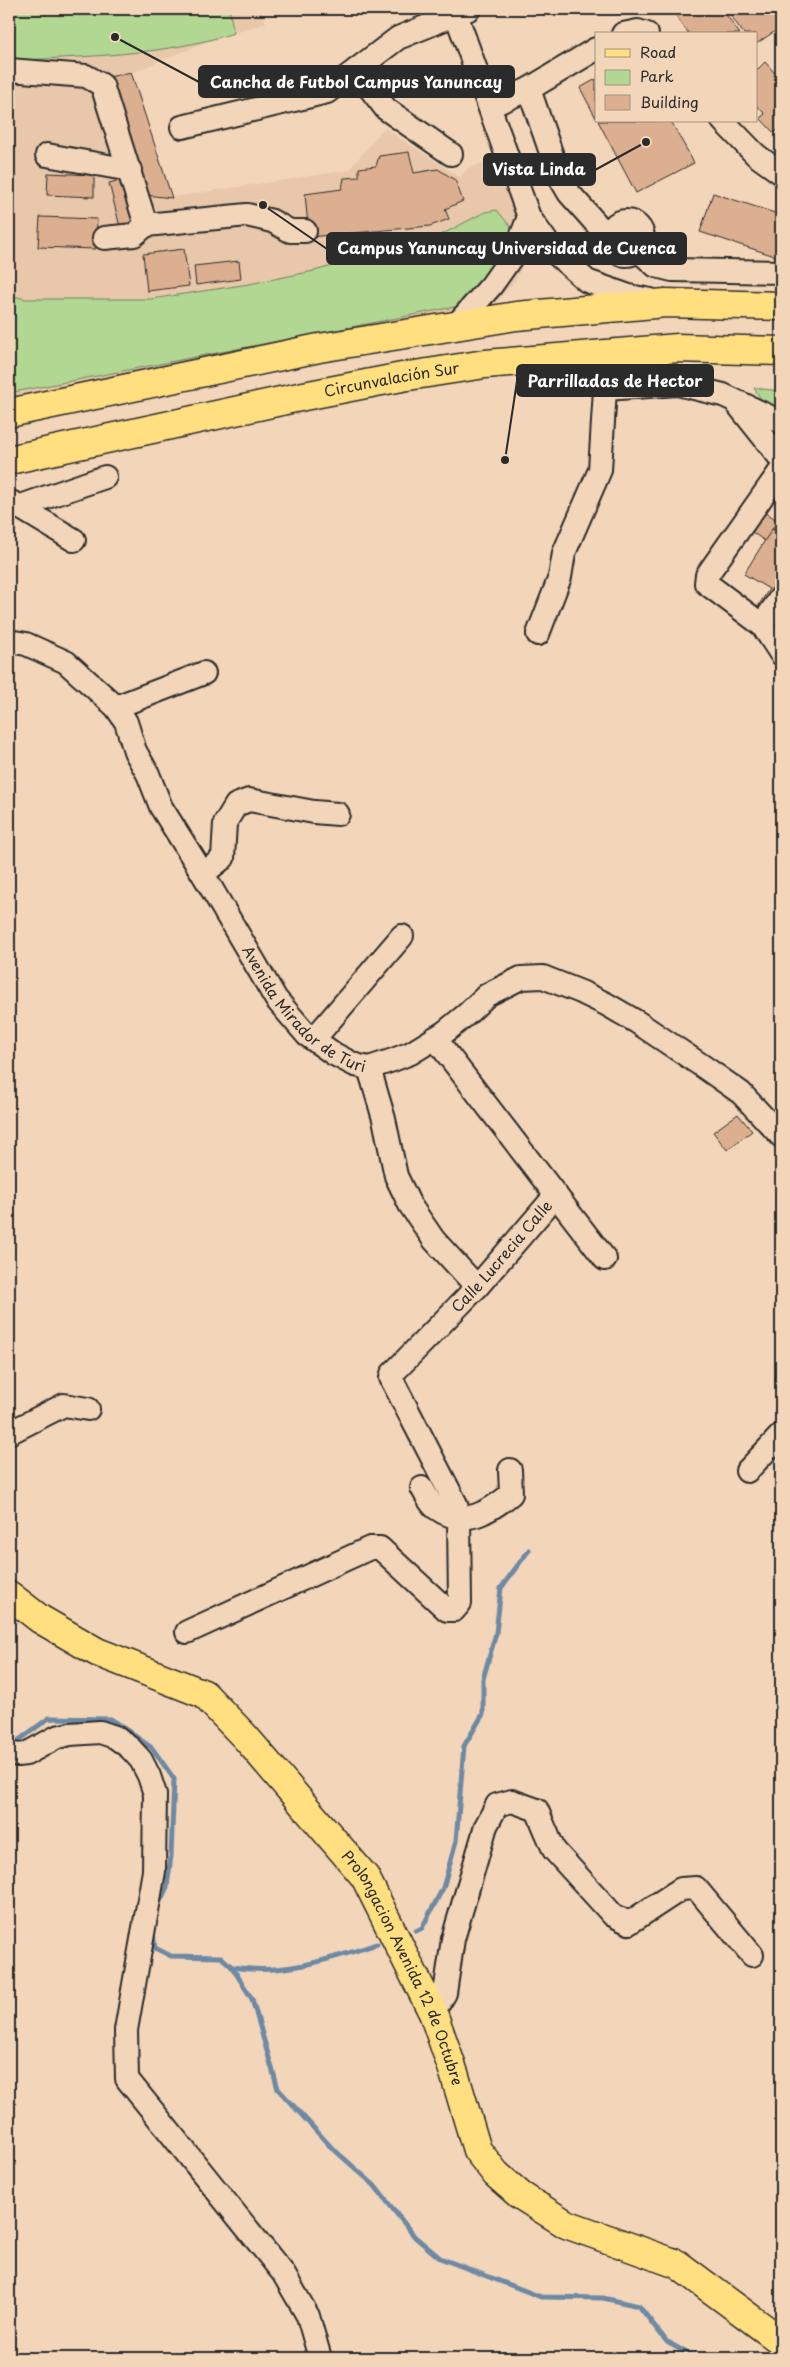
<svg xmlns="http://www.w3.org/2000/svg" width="790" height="2367" viewBox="0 0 790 2367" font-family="'Playpen Sans',sans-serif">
	<rect width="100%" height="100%" fill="#f3d6b9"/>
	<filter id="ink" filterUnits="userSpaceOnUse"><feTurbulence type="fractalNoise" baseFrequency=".02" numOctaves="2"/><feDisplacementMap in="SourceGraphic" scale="10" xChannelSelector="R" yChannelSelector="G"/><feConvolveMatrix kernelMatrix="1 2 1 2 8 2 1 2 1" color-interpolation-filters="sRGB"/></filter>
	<g filter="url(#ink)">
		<path fill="#e8c7aa" d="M 9,9 L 260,9 L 266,23 L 209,41 L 131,73 L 172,197 L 349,170 L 384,128 L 460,177 L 468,168 L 496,159 L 522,213 L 527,246 L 521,269 L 515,281 L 498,300 L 480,310 L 9,403 Z"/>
		<g fill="#b1d792" stroke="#6e815e">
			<path d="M 9,9 L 229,9 L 234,33 C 162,56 84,56 9,61 Z"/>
			<path d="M 497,210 L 515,232 L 475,303 L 9,393 L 9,295 L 26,299 L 151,299 L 249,284 L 314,271 L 435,238 L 485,212 Z"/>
			<path d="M 754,388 L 781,391 L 781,432 Z"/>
		</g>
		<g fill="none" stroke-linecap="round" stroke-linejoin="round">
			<g stroke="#6e89a4" stroke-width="5">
				<path d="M 11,1746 L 49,1718 L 111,1719 L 152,1748 L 174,1779 L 171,1856 L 167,1887 L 158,1906"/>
				<path d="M 416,1931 L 422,1928 L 443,1888 L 456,1841 L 464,1746 L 483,1714 L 483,1679 L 496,1633 L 501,1588 L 529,1550"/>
				<path d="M 153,1932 L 155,1948 L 171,1956 L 221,1957 L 232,1967 L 252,1999 L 278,2089 L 330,2146 L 374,2185 L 415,2237 L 440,2258 L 541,2297 L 603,2298 L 639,2306 L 667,2342 L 696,2358"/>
				<path d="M 232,1967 C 283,1976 330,1959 377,1944"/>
			</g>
		</g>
		<g fill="#dcaf90" stroke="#2b2b2b">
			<path d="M 671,9 L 722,9 L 740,34 L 689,34 Z"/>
			<path d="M 726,9 L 771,9 L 781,23 L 781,27 L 756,44 L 756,34 L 744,34 Z"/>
			<path d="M 765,62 L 781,80 L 781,127 L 774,133 L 760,118 L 765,114 L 756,105 L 756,71 Z"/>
			<path d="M 131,72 L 172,198 L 137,194 L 105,78 Z"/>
			<path d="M 596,79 L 596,118 L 580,88 Z"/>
			<path d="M 598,121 L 671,121 L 694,163 L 636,193 Z"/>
			<path d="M 409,152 L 414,173 L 438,169 L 455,180 L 463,201 L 445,209 L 449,219 L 430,226 L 309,237 L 305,194 L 342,189 L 344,178 L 359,177 L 359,168 L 376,166 L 379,156 Z"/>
			<path d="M 48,173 L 94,175 L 94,197 L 47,195 Z"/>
			<path d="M 125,179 L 143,222 L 120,227 L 109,183 Z"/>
			<path d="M 713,193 L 781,215 L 781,258 L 700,232 Z"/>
			<path d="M 40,217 L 97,219 L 96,249 L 38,247 Z"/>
			<path d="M 184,249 L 189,286 L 147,291 L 143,254 Z"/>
			<path d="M 239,261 L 241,279 L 196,285 L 194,266 Z"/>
			<path d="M 757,506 L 778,521 L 765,541 L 743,526 Z"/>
			<path d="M 781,517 L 781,534 L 772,529 Z"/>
			<path d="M 772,529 L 781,534 L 781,584 L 766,609 L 759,605 L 769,589 L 744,574 Z"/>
			<path d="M 781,603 L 781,628 L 770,621 Z"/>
			<path d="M 738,1114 L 752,1131 L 727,1150 L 713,1132 Z"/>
		</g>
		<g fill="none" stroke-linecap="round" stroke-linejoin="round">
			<g stroke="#2b2b2b" stroke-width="26">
				<g id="minor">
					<path d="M 454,9 L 529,217 L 554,252 L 587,281 L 629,296 L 651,300"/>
					<path d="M 623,34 L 638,31 L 647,34"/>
					<path d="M 9,70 L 86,76 L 102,85 L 146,225 L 247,215 L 272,221 L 290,231 L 305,231"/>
					<path d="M 356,70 L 386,109 L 451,154"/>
					<path d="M 529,89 L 559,176 L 569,193 L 609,238"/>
					<path d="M 491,106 L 529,89 L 596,49"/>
					<path d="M 723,121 L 756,155 L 781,173"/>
					<path d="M 182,127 L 327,92 L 398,38 L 469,9"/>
					<path d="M 47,155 L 130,170"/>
					<circle cx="626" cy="238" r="17"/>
					<path d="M 104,238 L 134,235 L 146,225"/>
					<path d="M 638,250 L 656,266 L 672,270 L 781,272"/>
					<path d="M 456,325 L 491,286 L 515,252 L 529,217"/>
					<path d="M 588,355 L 605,389 L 678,384 L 723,395 L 781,422"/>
					<path d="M 738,405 L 781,459"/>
					<path d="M 781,470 L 707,575 L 706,583 L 762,625 L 781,654"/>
					<path d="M 11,502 L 74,540"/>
					<path d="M 18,507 L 105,477"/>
					<path d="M 762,625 L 781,597"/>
					<path d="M 538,634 L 560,577 L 564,553 L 600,470 L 605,389"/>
					<path id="s1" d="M 9,641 L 26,644 L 66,662 L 116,707 L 126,722 L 135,751 L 148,774 L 161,807 L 203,874 L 276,999 L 307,1035 L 334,1054 L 355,1065 L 369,1068 L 393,1060 L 411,1053 L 445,1032 L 467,1014 L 487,995 L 521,978 L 543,977 L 581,992 L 606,1004 L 637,1022 L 704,1067 L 741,1093 L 781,1136"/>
					<path d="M 116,707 L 204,673"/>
					<path d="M 203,874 L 223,858 L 225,823 L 236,805 L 249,800 L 314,812 L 338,814"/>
					<path d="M 435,1038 L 605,1259"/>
					<path d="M 314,1039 L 402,936"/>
					<path d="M 369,1068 L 384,1119 L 396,1176 L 410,1205 L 434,1240 L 477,1287"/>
					<path d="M 9,1433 L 64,1405 L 88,1409"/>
					<path d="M 747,1471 L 781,1435"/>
					<path d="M 422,1488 C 426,1494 430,1504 436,1508 C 464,1528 488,1513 511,1494 L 510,1470"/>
					<path id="s2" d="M 187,1632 L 370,1548 L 380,1548 L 447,1610 L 454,1610 L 460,1603 L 459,1518 L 456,1504 L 391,1378 L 392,1374 L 477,1287 L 556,1195"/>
					<path d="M 9,1752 L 17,1755 L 26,1754 L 57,1737 L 70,1734 L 100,1732 L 115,1737 L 130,1748 L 141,1760 L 149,1776 L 155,1794 L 154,1871 L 126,2030 L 127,2079 L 283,2273 L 308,2316 L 320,2358"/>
					<path d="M 433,2013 L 445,1993 L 453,1939 L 486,1826 L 497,1805 L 512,1801 L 537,1810 L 554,1850 L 613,1915 L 629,1923 L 681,1889 L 696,1888 L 752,1955"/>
				</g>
			</g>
			<g stroke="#2b2b2b" stroke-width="31">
				<g id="major">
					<path id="s3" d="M 9,1595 L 40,1619 L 97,1652 L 204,1694 L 247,1739 L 365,1877 L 433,2013 L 454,2073 L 477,2150 L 496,2174 L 520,2195 L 566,2224 L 677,2264 L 781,2341"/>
				</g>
			</g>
			<g stroke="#2b2b2b" stroke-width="31">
				<g id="highway">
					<path d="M 9,413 L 319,348 L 516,316 L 666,303 L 781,306"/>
					<path id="s4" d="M 9,460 L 304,396 L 402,377 L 485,364 L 678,348 L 781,351"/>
				</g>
			</g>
			<use href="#minor" stroke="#f3d6b9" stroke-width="22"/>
			<use href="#major" stroke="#ffdf80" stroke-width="28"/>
			<use href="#highway" stroke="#ffdf80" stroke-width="28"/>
		</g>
	</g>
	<g text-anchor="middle" stroke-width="5" stroke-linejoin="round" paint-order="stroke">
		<g font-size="15" fill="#2b2b2b" stroke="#f3d6b9">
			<text dy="5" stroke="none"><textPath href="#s4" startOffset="391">Circunvalación Sur</textPath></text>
			<text dy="5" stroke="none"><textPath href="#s1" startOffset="490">Avenida Mirador de Turi</textPath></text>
			<text dy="5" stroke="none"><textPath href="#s2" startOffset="725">Calle Lucrecia Calle</textPath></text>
			<text dy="5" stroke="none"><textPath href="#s3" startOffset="562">Prolongacion Avenida 12 de Octubre</textPath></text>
		</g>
	</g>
	<path fill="none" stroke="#2b2b2b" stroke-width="2" d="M115 37L199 82M646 142L595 170M263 205L327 249M505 460L517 381"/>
	<g fill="#2b2b2b" stroke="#f3d6b9" stroke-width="2">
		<circle cx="115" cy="37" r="5"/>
		<circle cx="646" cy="142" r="5"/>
		<circle cx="263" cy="205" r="5"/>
		<circle cx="505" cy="460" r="5"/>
	</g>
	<g fill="#2b2b2b" stroke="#2b2b2b" stroke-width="2">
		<rect x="199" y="66" width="315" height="31" rx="5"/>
		<rect x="484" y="154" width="111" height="31" rx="5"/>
		<rect x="327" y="233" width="359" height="31" rx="5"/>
		<rect x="517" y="365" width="196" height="31" rx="5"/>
	</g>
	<g font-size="16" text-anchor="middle" font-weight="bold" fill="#fff">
		<text x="356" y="88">Cancha de Futbol Campus Yanuncay</text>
		<text x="539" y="175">Vista Linda</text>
		<text x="507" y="254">Campus Yanuncay Universidad de Cuenca</text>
		<text x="615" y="387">Parrilladas de Hector</text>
	</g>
	<rect width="790" height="2367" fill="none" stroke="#f3d6b9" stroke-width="30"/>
	<rect x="15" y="15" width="760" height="2337" fill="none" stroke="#2b2b2b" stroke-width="2" filter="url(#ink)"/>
	<rect x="595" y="32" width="162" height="90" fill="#f3d6b9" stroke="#a39280"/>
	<rect x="605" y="49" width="25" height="8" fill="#ffdf80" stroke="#a39280"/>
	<text x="640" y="58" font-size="15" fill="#2b2b2b">Road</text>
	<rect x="605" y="70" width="25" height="15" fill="#b1d792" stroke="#a39280"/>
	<text x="640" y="82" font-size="15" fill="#2b2b2b">Park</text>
	<rect x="605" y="95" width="25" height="15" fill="#dcaf90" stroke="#a39280"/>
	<text x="640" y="108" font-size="15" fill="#2b2b2b">Building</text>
</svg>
